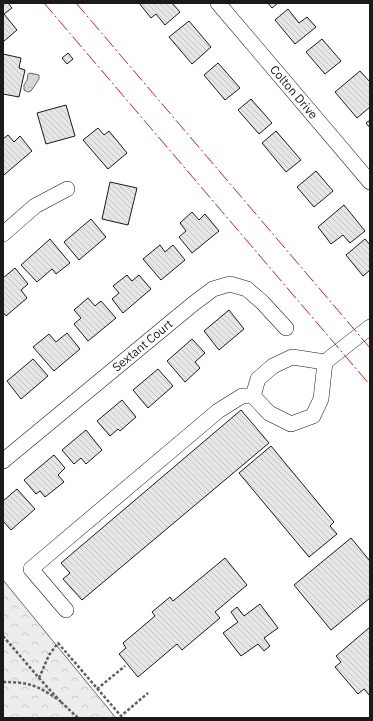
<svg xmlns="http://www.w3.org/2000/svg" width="373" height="721" viewBox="0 0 373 721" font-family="'IBM Plex Sans',sans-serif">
	<defs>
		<pattern id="forest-crowns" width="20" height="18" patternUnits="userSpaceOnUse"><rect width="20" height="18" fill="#ededed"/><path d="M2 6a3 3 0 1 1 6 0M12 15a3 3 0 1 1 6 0" fill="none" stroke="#cbcbcb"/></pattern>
		<pattern id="water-ripples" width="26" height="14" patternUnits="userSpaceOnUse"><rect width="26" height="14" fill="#d7d7d7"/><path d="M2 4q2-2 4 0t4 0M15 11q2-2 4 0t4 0" fill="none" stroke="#b8b8b8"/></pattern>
		<pattern id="building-back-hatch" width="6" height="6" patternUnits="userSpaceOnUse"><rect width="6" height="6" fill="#e6e6e6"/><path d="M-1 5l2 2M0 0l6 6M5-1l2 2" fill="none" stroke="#c5c5c5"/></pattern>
	</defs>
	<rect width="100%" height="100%" fill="#fff"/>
	<path fill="url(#forest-crowns)" stroke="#6a6a6a" d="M 3,580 L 116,718 L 3,718 Z"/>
	<path fill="url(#water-ripples)" stroke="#6a6a6a" d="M 30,73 L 39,75 L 39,79 L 31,91 L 28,92 L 24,90 L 24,85 L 27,80 L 28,74 Z"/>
	<g fill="url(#building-back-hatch)" stroke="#1a1a1a">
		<path d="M 3,3 L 8,3 L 12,8 L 4,14 L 17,30 L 3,42 Z"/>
		<path d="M 139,3 L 172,3 L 180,12 L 165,25 L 156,14 L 151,18 Z"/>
		<path d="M 268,3 L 278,3 L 272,8 Z"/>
		<path d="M 288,9 L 299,23 L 307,17 L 316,27 L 295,44 L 275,20 Z"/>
		<path d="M 189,21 L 211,47 L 192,64 L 169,37 Z"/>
		<path d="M 322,39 L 341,61 L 325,74 L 306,52 Z"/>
		<path d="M 68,53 L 73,59 L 67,64 L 62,58 Z"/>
		<path d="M 3,54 L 21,58 L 19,68 L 25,70 L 19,97 L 3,94 Z"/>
		<path d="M 218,63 L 240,88 L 225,100 L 204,75 Z"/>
		<path d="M 360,71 L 370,82 L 370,107 L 357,118 L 335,92 Z"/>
		<path d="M 251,99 L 272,123 L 259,134 L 238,110 Z"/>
		<path d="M 66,105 L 75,136 L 46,144 L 37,113 Z"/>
		<path d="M 370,120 L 370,128 L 366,123 Z"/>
		<path d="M 98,128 L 104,135 L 109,131 L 127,153 L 108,169 L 83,140 Z"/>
		<path d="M 276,131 L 301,160 L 286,172 L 262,143 Z"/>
		<path d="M 8,135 L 14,142 L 20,136 L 32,151 L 4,175 L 3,173 L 3,139 Z"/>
		<path d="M 316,171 L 333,191 L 314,207 L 297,187 Z"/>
		<path d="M 110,182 L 137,188 L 128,225 L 102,219 Z"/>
		<path d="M 344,205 L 365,231 L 350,243 L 343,235 L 331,244 L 318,227 Z"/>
		<path d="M 192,212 L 199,220 L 205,214 L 219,231 L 192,253 L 179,237 L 186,231 L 180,223 Z"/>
		<path d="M 91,219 L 106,237 L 79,260 L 64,242 Z"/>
		<path d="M 50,239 L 70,263 L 56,274 L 52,269 L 37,282 L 21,265 Z"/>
		<path d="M 365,239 L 370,245 L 370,270 L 363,276 L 346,255 Z"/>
		<path d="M 160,245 L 165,252 L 173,245 L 185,260 L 161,280 L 143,259 Z"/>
		<path d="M 15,268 L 28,284 L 21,290 L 27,298 L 6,316 L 3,312 L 3,278 Z"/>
		<path d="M 127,275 L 132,281 L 139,275 L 151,289 L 123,313 L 112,299 L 119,293 L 113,286 Z"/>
		<path d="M 88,298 L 95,306 L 101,301 L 116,318 L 88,341 L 74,324 L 81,318 L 74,310 Z"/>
		<path d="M 229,310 L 244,329 L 219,350 L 204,331 Z"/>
		<path d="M 67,333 L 80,349 L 54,371 L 33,347 L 49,334 L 56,342 Z"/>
		<path d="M 192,339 L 205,353 L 195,362 L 200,368 L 185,382 L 167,361 Z"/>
		<path d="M 33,359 L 48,376 L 21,399 L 7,381 Z"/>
		<path d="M 158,369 L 173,386 L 148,408 L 133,390 Z"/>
		<path d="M 122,400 L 136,417 L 120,431 L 118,429 L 110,436 L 97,421 Z"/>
		<path d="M 241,410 L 269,443 L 82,600 L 63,579 L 70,573 L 61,563 Z"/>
		<path d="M 86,430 L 102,450 L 86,464 L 81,458 L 74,464 L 62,450 Z"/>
		<path d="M 271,446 L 334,522 L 330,526 L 337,534 L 309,557 L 239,473 Z"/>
		<path d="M 54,455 L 65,468 L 58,475 L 64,482 L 45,497 L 40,491 L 36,494 L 24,480 Z"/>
		<path d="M 17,489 L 35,509 L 11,530 L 3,521 L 3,501 Z"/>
		<path d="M 351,538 L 370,561 L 370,598 L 331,630 L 294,585 Z"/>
		<path d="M 225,558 L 247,585 L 215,612 L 220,618 L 182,650 L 177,644 L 138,677 L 119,654 L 126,648 L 123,643 L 155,616 L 152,612 L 170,597 L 173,601 Z"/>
		<path d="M 260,604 L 278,628 L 264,638 L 270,646 L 264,651 L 258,644 L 241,656 L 223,633 L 238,622 L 231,612 L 237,607 L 244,616 Z"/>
		<path d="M 370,627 L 370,694 L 369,695 L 364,689 L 358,694 L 335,667 L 341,662 L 336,656 Z"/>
	</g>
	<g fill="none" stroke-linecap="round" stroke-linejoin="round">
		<g stroke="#1a1a1a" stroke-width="16">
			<g id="minor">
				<path id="s1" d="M 218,3 L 370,182"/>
				<path d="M 3,234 L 35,206 L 67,189"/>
				<path d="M 253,396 L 258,379 L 273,366 L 292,357 L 325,362"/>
				<path id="s2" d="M 3,461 L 193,304 L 213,289 L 230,284 L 247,289 L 262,302 L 286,328"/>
				<path d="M 66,610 L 31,569 L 218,411 L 242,396 L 253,396 L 269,413 L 291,424 L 313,416 L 321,399 L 325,362 L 370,327"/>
			</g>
		</g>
		<g stroke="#5f5f5f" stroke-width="2.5" stroke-dasharray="3 2" stroke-linecap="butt">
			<path d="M 3,636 L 39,678 L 61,702"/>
			<path d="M 39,678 L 49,655 L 58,643 L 121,716 L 148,693"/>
			<path d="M 3,682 C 28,682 37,685 57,699"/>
			<path d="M 97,689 L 125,666"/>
			<path d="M 61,702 L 78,718"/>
		</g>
		<use href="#minor" stroke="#fff" stroke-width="15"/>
		<g stroke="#c62828" stroke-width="1" stroke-dasharray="14 3 2 3" stroke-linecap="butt">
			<path d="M 44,3 L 370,385"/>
			<path d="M 76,3 L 370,348"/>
		</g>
	</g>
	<g text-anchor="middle" stroke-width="3" stroke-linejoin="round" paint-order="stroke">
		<g font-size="12" fill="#1a1a1a" stroke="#fff">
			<text dy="4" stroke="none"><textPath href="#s1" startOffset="117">Colton Drive</textPath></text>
			<text dy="4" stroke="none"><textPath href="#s2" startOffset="181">Sextant Court</textPath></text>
		</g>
	</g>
	<rect width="373" height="721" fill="none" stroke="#1a1a1a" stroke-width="8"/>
</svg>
